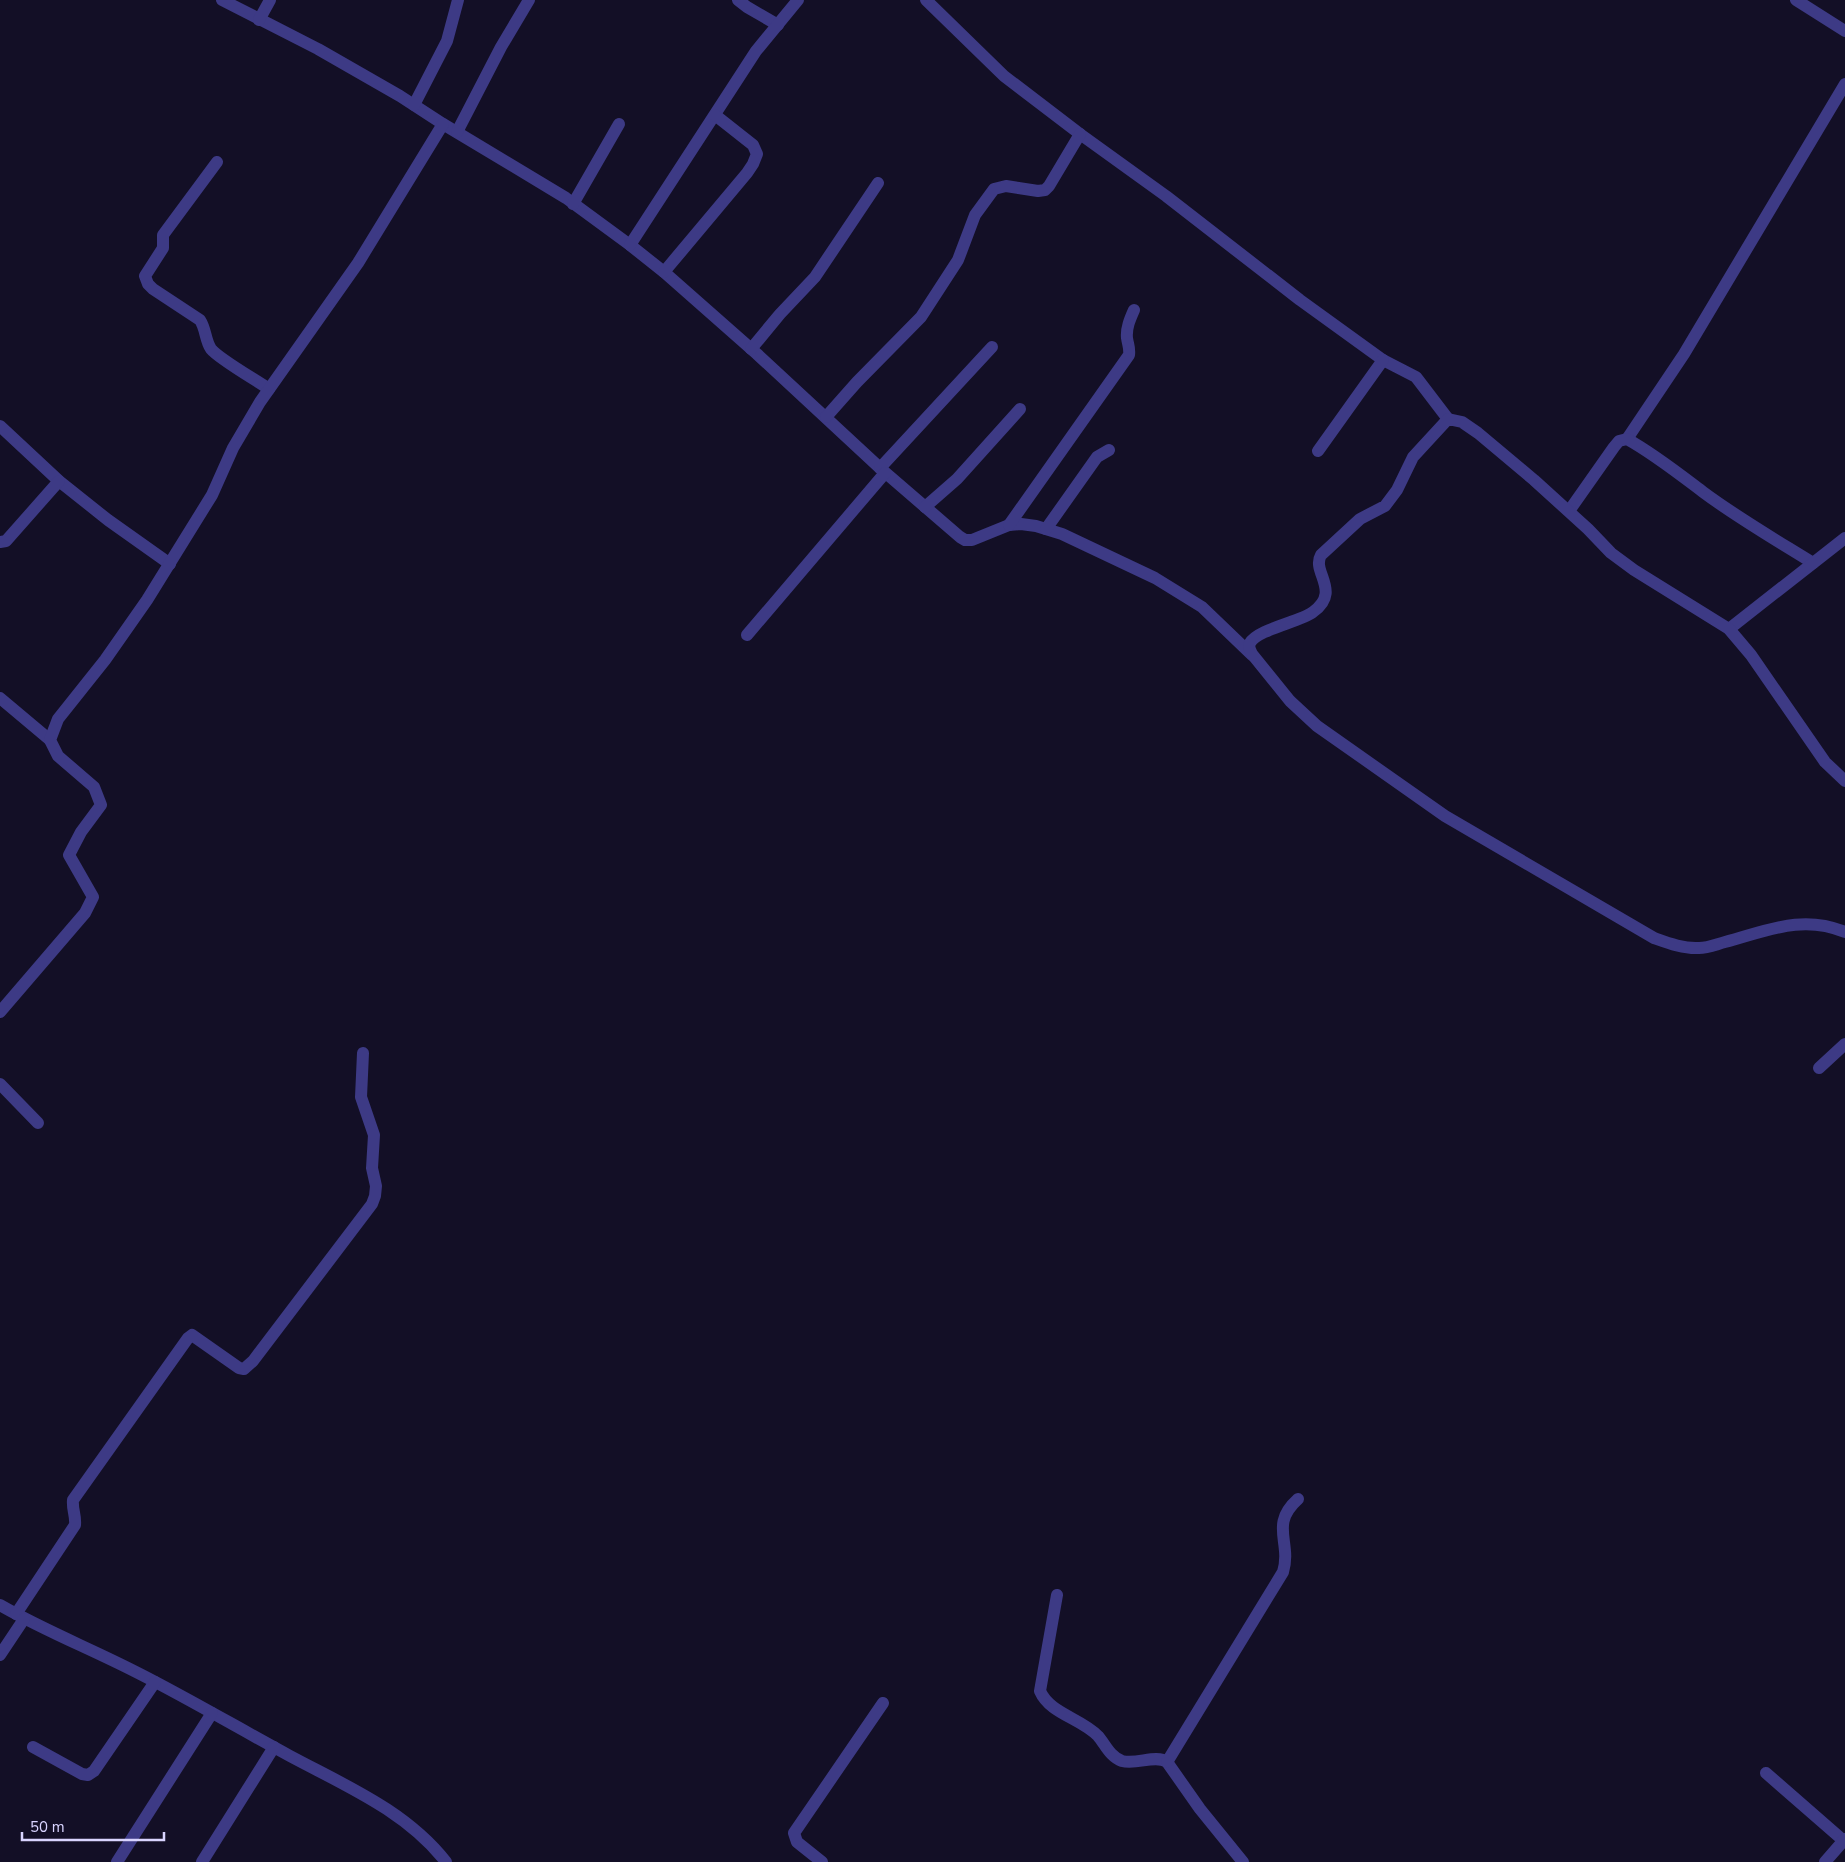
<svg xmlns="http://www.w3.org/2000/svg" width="1845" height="1862" viewBox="0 0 1845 1862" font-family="'Nunito Sans',sans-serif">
	<rect width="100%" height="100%" fill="#130f26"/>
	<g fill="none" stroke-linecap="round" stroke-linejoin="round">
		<g stroke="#3d3a85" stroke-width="12">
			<path d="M 222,0 L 318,49 L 400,96 L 443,124 L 566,198 L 630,245 L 664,272 L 757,354 L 880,468 L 960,537 L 965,540 L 972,540 L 1009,525 L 1021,524 L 1036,526 L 1062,534 L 1155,578 L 1202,607 L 1252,655"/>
			<path d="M 738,0 L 747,7 L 778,25"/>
			<path d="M 926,0 L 1004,76 L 1080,134 L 1166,196 L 1300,300 L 1383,360 L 1416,377 L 1448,419"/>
			<path d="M 1796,0 L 1845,31"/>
			<path d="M 259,20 L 270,0"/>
			<path d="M 414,105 L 447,41 L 458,0"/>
			<path d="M 457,132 L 501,47 L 529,0"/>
			<path d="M 217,162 L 163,235 L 163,248 L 145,276 L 148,284 L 153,289 L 200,320 C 206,329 205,340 211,349 C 219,359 256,380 269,389"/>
			<path d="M 573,204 L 619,124"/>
			<path d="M 630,245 L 756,51 L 798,0"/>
			<path d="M 664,272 L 747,173 L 753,164 L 757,154 L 753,145 L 715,115"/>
			<path d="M 751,349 L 780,314 L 815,277 L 878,183"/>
			<path d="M 826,417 L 857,382 L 921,317 L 958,260 L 975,215 L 994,189 L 1006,186 L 1038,191 L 1045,190 L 1049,186 L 1080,134"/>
			<path d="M 0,426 L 59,481 L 108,520 L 170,564"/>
			<path d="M 1627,439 L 1684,354 L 1845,84"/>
			<path d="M 1318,451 L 1383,360"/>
			<path d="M 880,468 L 992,347"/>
			<path d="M 925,507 L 957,479 L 1020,409"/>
			<path d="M 1569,511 L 1614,447 L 1619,441 L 1627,439 C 1654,454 1678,473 1703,492 C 1738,518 1776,540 1813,563"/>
			<path d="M 1009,525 L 1129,355 C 1130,348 1128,345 1127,338 C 1126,328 1130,319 1134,310"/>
			<path d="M 1046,529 L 1097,457 L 1109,450"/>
			<path d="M 0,542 L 6,541 L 59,481"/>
			<path d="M 1729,629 L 1845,538"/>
			<path d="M 747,635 L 885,473"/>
			<path d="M 0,698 L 50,740"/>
			<path d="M 1845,781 L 1825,762 L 1751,655 L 1729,629 L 1634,570 L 1611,553 L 1588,529 L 1534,480 L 1478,433 L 1462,422 L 1448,419 L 1413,457 L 1397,490 L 1385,506 L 1360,519 L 1321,555 C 1311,572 1342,591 1313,612 C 1300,622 1258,629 1250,643 C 1248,647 1250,650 1252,654 L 1290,701 L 1317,726 L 1445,816 L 1654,938 C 1668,943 1684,949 1699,948 C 1708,948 1717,944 1725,942 C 1767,931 1802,914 1845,932"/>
			<path d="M 0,1012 L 85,913 L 93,897 L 69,855 L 81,832 L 101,805 L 94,787 L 58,756 L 50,740 L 58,719 L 105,660 L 147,600 L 212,495 L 233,448 L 260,402 L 358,263 L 443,124"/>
			<path d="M 1819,1068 L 1845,1044"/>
			<path d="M 0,1084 L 38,1123"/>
			<path d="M 1057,1595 L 1040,1691 C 1050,1714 1081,1718 1098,1736 C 1105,1744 1110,1757 1122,1761 C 1137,1765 1156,1754 1167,1762 L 1200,1809 L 1243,1862"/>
			<path d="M 0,1605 C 45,1631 94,1650 140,1674 C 191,1700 240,1729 290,1756 C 346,1786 406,1811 446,1862"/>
			<path d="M 16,1614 L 75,1525 C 76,1515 72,1510 73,1500 L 188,1338 L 192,1335 L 239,1368 L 244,1369 L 253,1361 L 372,1204 L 375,1196 L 376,1186 L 372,1168 L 374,1135 L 361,1097 L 363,1053"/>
			<path d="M 0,1655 L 24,1619"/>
			<path d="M 33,1747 L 82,1774 L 88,1775 L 94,1771 L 155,1682"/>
			<path d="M 1167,1762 L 1283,1572 C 1292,1542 1269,1525 1298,1499"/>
			<path d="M 1766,1773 L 1844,1841"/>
			<path d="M 117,1862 L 212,1713"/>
			<path d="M 202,1862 L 274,1747"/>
			<path d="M 822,1862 L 797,1842 L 794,1833 L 883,1703"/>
			<path d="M 1825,1862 L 1845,1839"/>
		</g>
	</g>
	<path d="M22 1832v8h142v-8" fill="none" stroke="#d9d4ff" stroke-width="2.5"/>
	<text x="30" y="1832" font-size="15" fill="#d9d4ff" stroke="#130f26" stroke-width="4" paint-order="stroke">50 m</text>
</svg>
